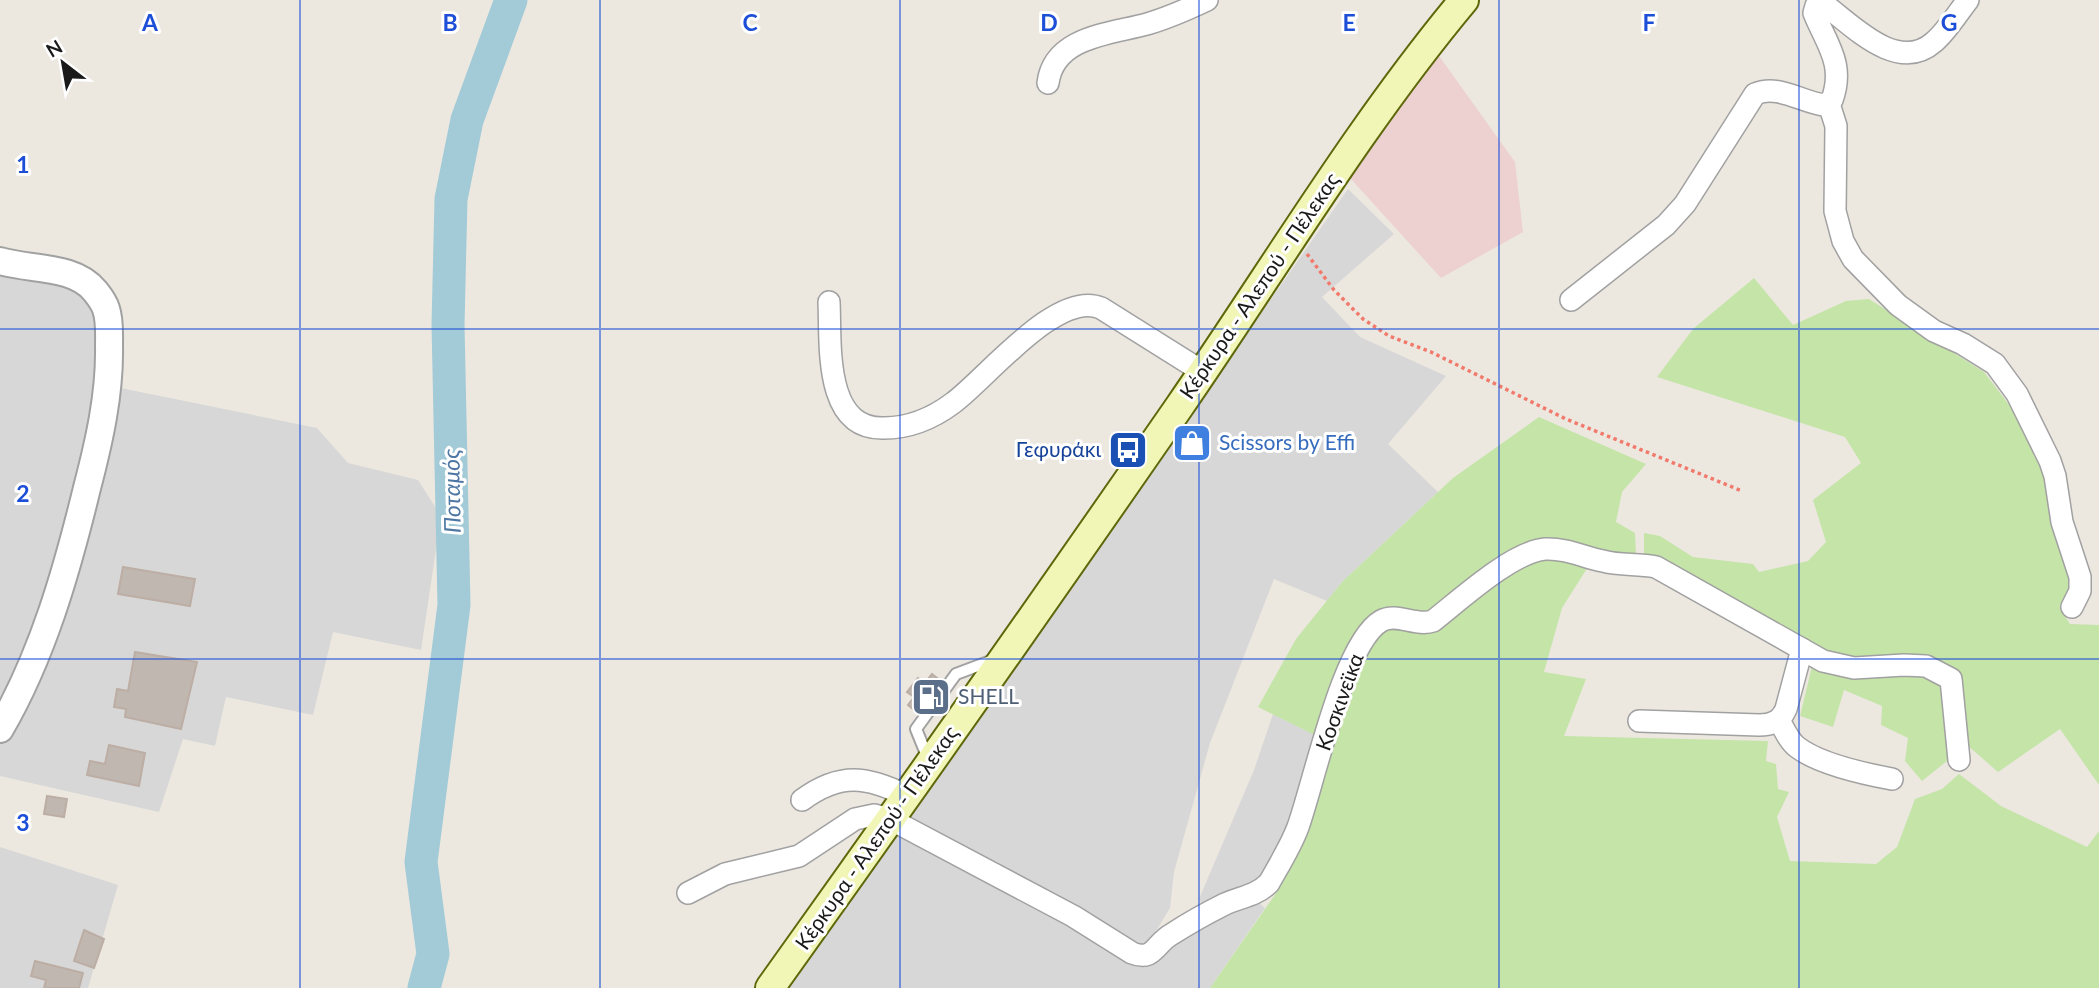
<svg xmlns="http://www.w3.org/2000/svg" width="2099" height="988" viewBox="0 0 2099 988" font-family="Lato,sans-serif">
	<rect width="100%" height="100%" fill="#ece8e0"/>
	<g fill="#d8d7d7">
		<path d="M 1348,189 L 1394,234 L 1322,297 L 1360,337 L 1446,376 L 1388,444 L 1438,492 L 1342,582 L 1327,601 L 1274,579 L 1210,743 L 1174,872 L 1170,908 L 1156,931 L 1156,946 L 1187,937 L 1210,920 L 1199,899 L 1254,770 L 1273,714 L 1320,737 L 1280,854 L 1253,882 L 1254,899 L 1265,908 L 1210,988 L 790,988 Z"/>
		<path d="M 0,267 L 79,284 L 98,314 L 101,384 L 317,428 L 348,463 L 418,480 L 441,516 L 421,650 L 333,632 L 313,715 L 226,697 L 215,746 L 183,739 L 159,812 L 0,776 Z"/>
		<path d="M 0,847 L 118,885 L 88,988 L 0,988 Z"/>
	</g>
	<path fill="#ecd1d0" d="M 1437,53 L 1515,162 L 1523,232 L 1441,278 L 1350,178 Z"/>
	<g fill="#c5e4a8">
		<path d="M 1754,278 L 1793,325 L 1846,301 L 1869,299 L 1984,372 L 2033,436 L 2048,481 L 2074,591 L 2060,609 L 2070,624 L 2099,625 L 2099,785 L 2060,729 L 1998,772 L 1967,745 L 1922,781 L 1905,761 L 1908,738 L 1881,725 L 1882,706 L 1844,690 L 1833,727 L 1800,716 L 1816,650 L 1644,555 L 1644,533 L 1660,536 L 1693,557 L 1753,564 L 1759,572 L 1808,561 L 1826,542 L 1813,500 L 1861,463 L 1845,437 L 1657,377 L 1693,329 Z"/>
		<path d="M 1539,417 L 1646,464 L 1622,492 L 1616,522 L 1635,533 L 1636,555 L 1598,551 L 1562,608 L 1544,672 L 1586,679 L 1564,736 L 1768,741 L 1766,761 L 1776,764 L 1778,789 L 1789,792 L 1777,817 L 1790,861 L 1876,864 L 1897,847 L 1915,799 L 1942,789 L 1959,774 L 2001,806 L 2087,847 L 2099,831 L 2099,988 L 1210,988 L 1281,886 L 1333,744 L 1258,707 L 1296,639 L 1342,582 L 1453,478 Z"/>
	</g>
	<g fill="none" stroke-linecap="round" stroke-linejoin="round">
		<path stroke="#a2cbd7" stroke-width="33" d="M 424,988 L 433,954 L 421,862 L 454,605 L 448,325 L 451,199 L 467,120 L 511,0"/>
	</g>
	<g fill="#c0b7b0" stroke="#bcaea4" stroke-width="2">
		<path d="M 123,567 L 195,579 L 190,606 L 118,594 Z"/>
		<path d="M 135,652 L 197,662 L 181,729 L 125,717 L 126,709 L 114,707 L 117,689 L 128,691 Z"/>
		<path d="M 932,674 L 941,681 L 918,713 L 908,705 L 914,697 L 907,692 L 918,678 L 924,684 Z"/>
		<path d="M 109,745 L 145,753 L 139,786 L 87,775 L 90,761 L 105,764 Z"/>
		<path d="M 47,796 L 67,799 L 64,817 L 44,814 Z"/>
		<path d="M 84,930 L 104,939 L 94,968 L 74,961 Z"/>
		<path d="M 35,961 L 83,973 L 79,988 L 44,988 L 46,980 L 31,976 Z"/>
	</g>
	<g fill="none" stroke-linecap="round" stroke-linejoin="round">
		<g stroke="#a1a1a1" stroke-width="14">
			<path id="service" d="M 929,761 L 916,729 L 956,674 L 996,659"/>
		</g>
		<g stroke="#a1a1a1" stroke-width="24">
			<g id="minor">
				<path d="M 1048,83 C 1054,36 1111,34 1147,24 C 1168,18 1188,9 1207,0"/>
				<path d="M 1829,104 L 1836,126 L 1835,211 L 1843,241 L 1853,259 L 1898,305 L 1934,331 L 1963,344 L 1995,364 L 2017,394 L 2050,461 L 2055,476 L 2062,522 L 2080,577 L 2080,591 L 2072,607"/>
				<path d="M 1571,300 L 1666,225 L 1685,204 L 1755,94 C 1778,84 1801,102 1824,105 L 1832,100 C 1845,64 1827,45 1814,13 L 1816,6 L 1825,5 C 1853,26 1898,74 1934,42 C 1947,31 1957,14 1968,0"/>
				<path d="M 829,302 C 831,343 823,430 884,428 C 909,428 933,418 953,403 C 986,379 1057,289 1101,308 L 1203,372"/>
				<path d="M 1779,720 C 1784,729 1789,741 1797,747 C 1819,764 1865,774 1892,779"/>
				<path d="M 1639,721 L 1759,725 C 1772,725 1781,721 1786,709 L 1802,649"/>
				<path d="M 802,800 C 840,772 867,776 907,796"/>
				<path d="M 688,893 L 725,874 L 799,856 L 855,819 L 874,815 L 890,819 L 1073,916 L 1132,953 C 1154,962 1155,943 1172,934 C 1189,923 1207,913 1225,904 C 1240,897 1256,896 1269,883 C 1279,865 1291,846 1298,827 C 1314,783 1343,643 1381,621 C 1397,612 1416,627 1433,621 C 1460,600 1512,552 1545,549 C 1566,548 1583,557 1603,561 C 1620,566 1638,563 1656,567 L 1823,661 L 1854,668 L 1904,665 L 1926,666 L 1951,679 L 1959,760"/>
			</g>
		</g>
		<g stroke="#a1a1a1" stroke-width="30">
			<path id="tertiary" d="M 0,261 C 30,270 74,265 95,291 C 99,296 104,302 106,309 C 110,320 109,334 109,346 C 110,394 99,442 87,488 C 67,570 43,655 0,729"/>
		</g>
		<g stroke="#5e680b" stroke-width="32">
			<path id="secondary" d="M 770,988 C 908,795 1044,602 1179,407 C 1273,271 1358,127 1464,0"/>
		</g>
		<path stroke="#f17a6c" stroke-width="3.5" stroke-dasharray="3.5 3.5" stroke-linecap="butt" d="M 1307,254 L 1334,290 L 1363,319 L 1389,336 L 1431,352 L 1566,419 L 1742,491"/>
		<use href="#service" stroke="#fff" stroke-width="10"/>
		<use href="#minor" stroke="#fff" stroke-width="21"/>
		<use href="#tertiary" stroke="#fff" stroke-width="26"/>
		<use href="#secondary" stroke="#f1f5b5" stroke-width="28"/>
	</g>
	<path fill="none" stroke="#1d4ed8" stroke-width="2" stroke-opacity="0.55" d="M 300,0 L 300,988M 600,0 L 600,988M 900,0 L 900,988M 1199,0 L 1199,988M 1499,0 L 1499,988M 1799,0 L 1799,988M 0,329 L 2099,329M 0,659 L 2099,659"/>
	<defs>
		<g id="shop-square" transform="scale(2.0125)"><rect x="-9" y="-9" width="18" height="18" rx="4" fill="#3f7fe0" stroke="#fff"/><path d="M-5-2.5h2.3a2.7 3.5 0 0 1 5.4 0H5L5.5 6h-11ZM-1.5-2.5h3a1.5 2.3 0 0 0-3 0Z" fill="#fff"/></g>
		<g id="bus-square" transform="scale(2.0125)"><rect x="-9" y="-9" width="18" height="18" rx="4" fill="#1a4fb4" stroke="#fff"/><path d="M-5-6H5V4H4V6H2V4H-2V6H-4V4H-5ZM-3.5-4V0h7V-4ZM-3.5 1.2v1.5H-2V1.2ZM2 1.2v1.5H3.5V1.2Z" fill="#fff"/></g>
		<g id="fuel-square" transform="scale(2.0125)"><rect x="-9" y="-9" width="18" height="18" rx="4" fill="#5c6f8a" stroke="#fff"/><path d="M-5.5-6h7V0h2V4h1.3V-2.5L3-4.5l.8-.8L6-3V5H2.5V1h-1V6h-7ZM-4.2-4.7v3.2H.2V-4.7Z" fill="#fff"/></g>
	</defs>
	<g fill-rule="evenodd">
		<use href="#shop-square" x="1192" y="443"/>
		<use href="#bus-square" x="1128" y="450"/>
		<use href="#fuel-square" x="931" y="697"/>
	</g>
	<g text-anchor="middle" stroke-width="6" stroke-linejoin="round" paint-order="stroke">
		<g font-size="21" fill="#1a1a1a" stroke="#fff">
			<text transform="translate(1260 286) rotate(-56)" y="7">Κέρκυρα - Αλεπού - Πέλεκας</text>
			<text transform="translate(1340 702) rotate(-70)" y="7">Κοσκινεϊκα</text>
			<text transform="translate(877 838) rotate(-55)" y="7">Κέρκυρα - Αλεπού - Πέλεκας</text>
		</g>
		<g font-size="21" fill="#366cbe" stroke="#fff" text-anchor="start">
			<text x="1219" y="450">Scissors by Effi</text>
		</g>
		<g font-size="21" fill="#164399" stroke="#fff" text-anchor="end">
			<text x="1101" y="457">Γεφυράκι</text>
		</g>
		<g font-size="21" fill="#4e5e75" stroke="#fff" text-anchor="start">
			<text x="958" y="704">SHELL</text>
		</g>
		<g font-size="23" font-style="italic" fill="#4e78a3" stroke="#fff">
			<text transform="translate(452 491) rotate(-91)" y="8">Ποταμός</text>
		</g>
	</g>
	<g font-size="23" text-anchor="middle" font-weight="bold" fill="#1d4ed8" stroke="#fff" stroke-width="6" stroke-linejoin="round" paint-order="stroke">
		<text x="150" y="31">A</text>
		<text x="450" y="31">B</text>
		<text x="750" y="31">C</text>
		<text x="1049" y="31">D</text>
		<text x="1349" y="31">E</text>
		<text x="1649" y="31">F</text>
		<text x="1949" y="31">G</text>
		<text x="23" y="173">1</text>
		<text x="23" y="502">2</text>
		<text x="23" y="831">3</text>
	</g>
	<g transform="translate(63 63) rotate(329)" stroke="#ffffff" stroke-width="5" paint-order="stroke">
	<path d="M0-5L12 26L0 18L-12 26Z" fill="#1a1a1a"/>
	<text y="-10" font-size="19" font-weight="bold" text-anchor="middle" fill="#1a1a1a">N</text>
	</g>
</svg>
